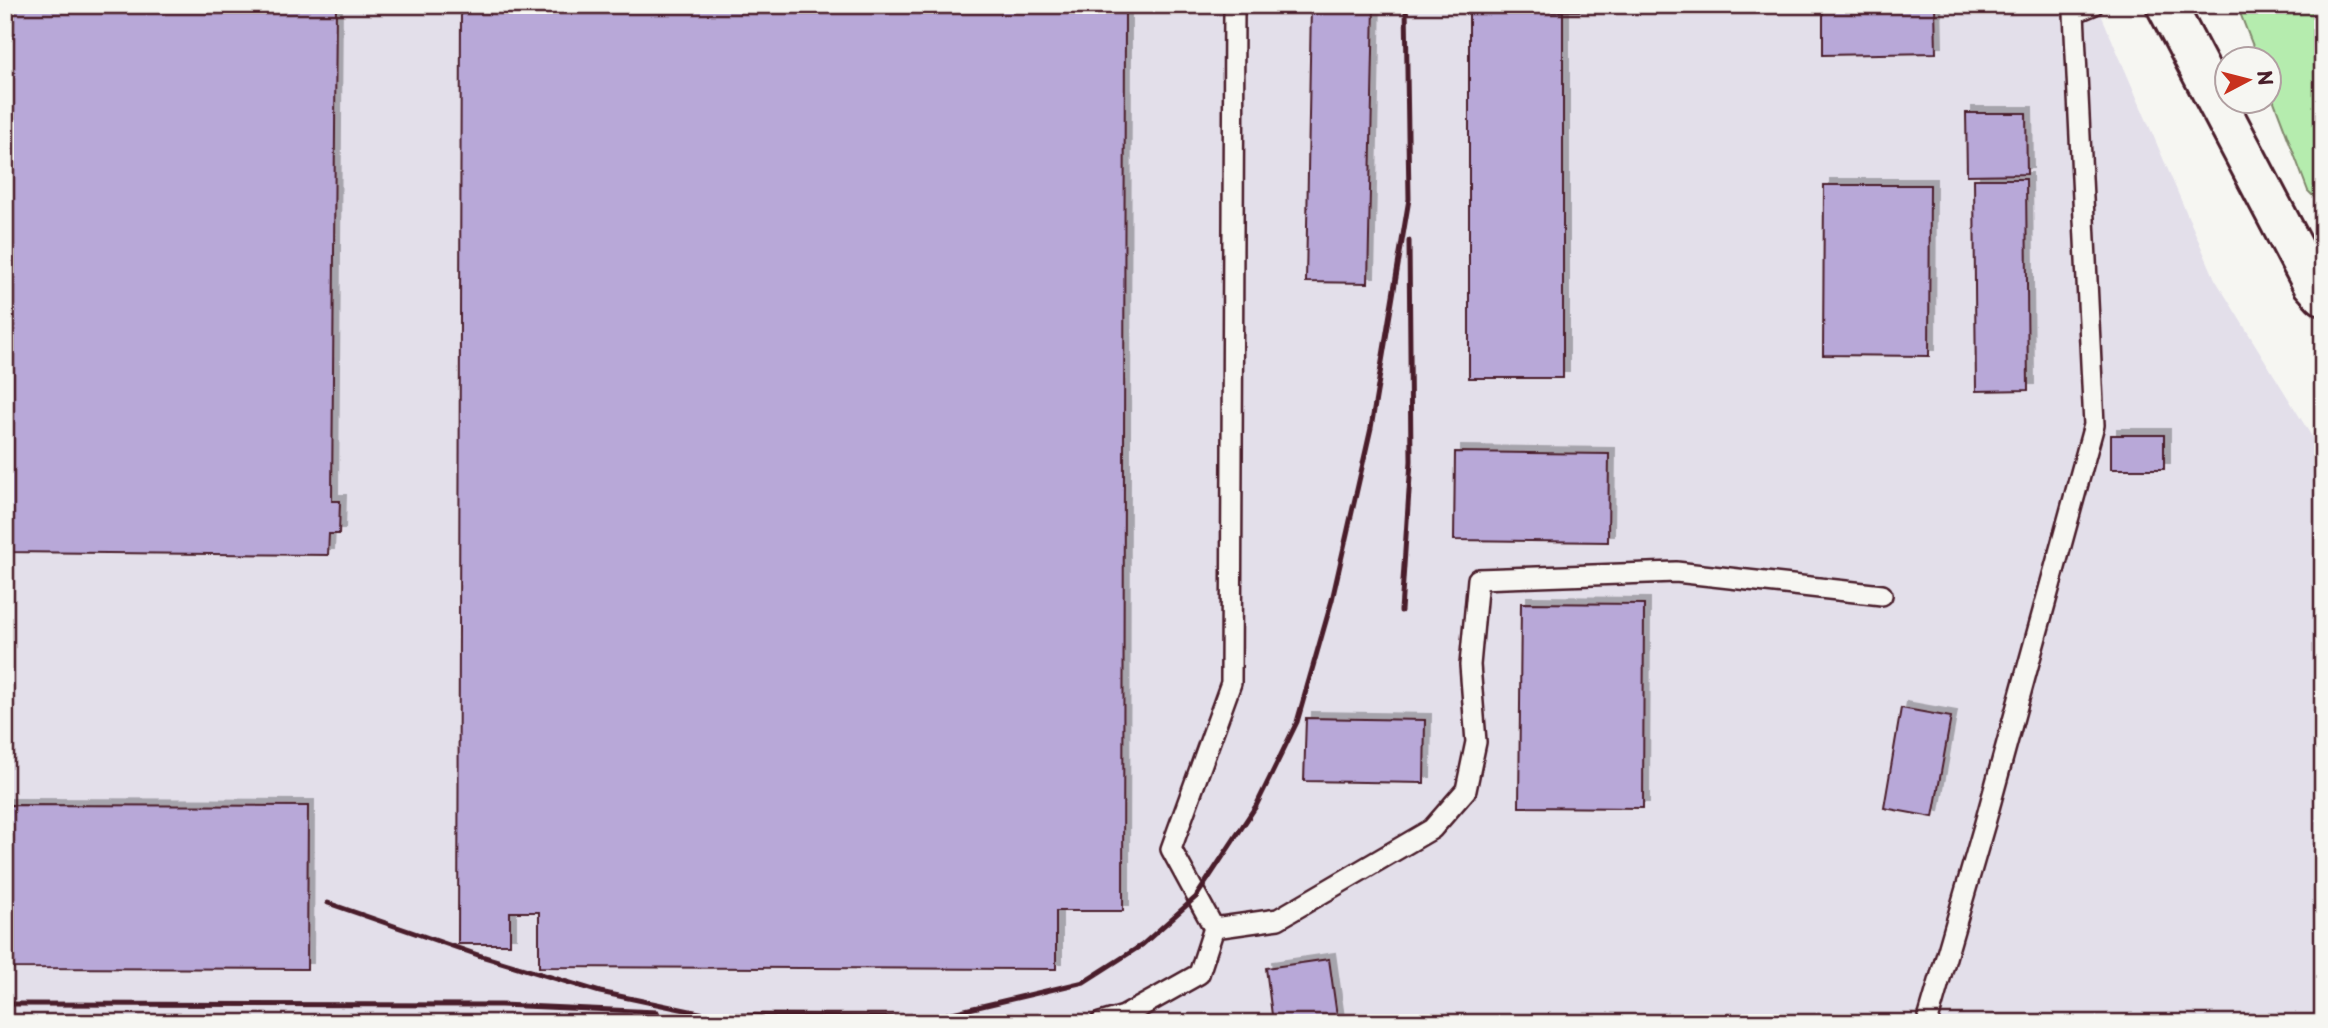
<svg xmlns="http://www.w3.org/2000/svg" width="2328" height="1028" viewBox="0 0 2328 1028" font-family="'Playpen Sans',sans-serif">
	<defs>
		<filter id="shadow"><feDropShadow dx="6" dy="-6" stdDeviation="0" flood-color="#0004"/></filter>
	</defs>
	<rect width="100%" height="100%" fill="#f6f6f2"/>
	<filter id="ink" filterUnits="userSpaceOnUse"><feTurbulence type="fractalNoise" baseFrequency=".0143" numOctaves="2"/><feDisplacementMap in="SourceGraphic" scale="14" xChannelSelector="R" yChannelSelector="G"/><feConvolveMatrix kernelMatrix="1 2 1 2 8 2 1 2 1" color-interpolation-filters="sRGB"/></filter>
	<g filter="url(#ink)">
		<path fill="#e3dfea" d="M 5,5 L 2097,5 L 2215,279 L 2320,450 L 2323,1023 L 5,1023 Z"/>
		<path fill="#b5ecae" stroke="#80866c" stroke-width="2" d="M 2237,5 L 2323,5 L 2323,206 L 2308,191 L 2269,88 L 2268,60 L 2258,59 Z"/>
		<g fill="#b8a8d8" stroke="#4a1f2b" stroke-width="2" filter="url(#shadow)">
			<path d="M 5,5 L 336,5 L 332,501 L 340,501 L 339,534 L 329,534 L 328,555 L 5,552 Z"/>
			<path d="M 461,5 L 1125,5 L 1123,911 L 1056,911 L 1056,969 L 539,967 L 539,912 L 510,912 L 510,944 L 458,944 Z"/>
			<path d="M 1311,5 L 1374,5 L 1368,283 L 1306,282 Z"/>
			<path d="M 1462,5 L 1592,5 L 1593,11 L 1462,12 Z"/>
			<path d="M 1823,5 L 1935,5 L 1936,53 L 1823,55 Z"/>
			<rect x="1469" y="12" width="94" height="366"/>
			<path d="M 1966,113 L 2026,113 L 2027,174 L 1967,175 Z"/>
			<path d="M 1974,179 L 2026,179 L 2028,390 L 1976,391 Z"/>
			<path d="M 1824,185 L 1930,185 L 1929,356 L 1823,355 Z"/>
			<rect x="2111" y="435" width="53" height="34"/>
			<path d="M 1455,452 L 1609,454 L 1608,542 L 1454,540 Z"/>
			<path d="M 1521,603 L 1644,604 L 1643,808 L 1519,807 Z"/>
			<path d="M 1901,708 L 1951,717 L 1933,817 L 1884,808 Z"/>
			<path d="M 1306,718 L 1425,720 L 1424,783 L 1304,781 Z"/>
			<path d="M 5,805 L 308,806 L 307,969 L 5,968 Z"/>
			<path d="M 1329,959 L 1338,1023 L 1273,1023 L 1266,968 Z"/>
		</g>
		<g fill="none" stroke-linecap="round" stroke-linejoin="round">
			<g stroke="#4a1f2b" stroke-width="24">
				<g id="service">
					<path d="M 1214,928 L 1278,919 L 1432,829 L 1466,790 L 1476,742 L 1470,665 L 1478,579 L 1676,572 L 1882,595"/>
					<path d="M 1100,1023 L 1124,1016 L 1199,974 L 1214,928 L 1171,849 L 1231,683 L 1234,5"/>
					<path d="M 1927,1023 L 1985,823 L 2094,425 L 2074,13 L 2093,5"/>
				</g>
			</g>
			<g stroke="#4a1f2b" stroke-width="44">
				<path id="tertiary" d="M 2166,5 L 2312,283 L 2323,295"/>
			</g>
			<use href="#service" stroke="#f6f6f2" stroke-width="19"/>
			<use href="#tertiary" stroke="#f6f6f2" stroke-width="38"/>
			<g stroke="#4a1f2b" stroke-width="5">
				<path d="M 1401,611 L 1411,461 L 1409,241"/>
				<path d="M 328,903 L 478,955 L 600,992 L 709,1015 L 931,1018 L 1084,982 L 1142,945 L 1196,897 L 1256,806 L 1297,722 L 1332,600 L 1371,428 L 1409,199 L 1406,5"/>
				<path d="M 5,1004 L 501,1005 L 657,1012"/>
			</g>
		</g>
	</g>
	<rect width="2328" height="1028" fill="none" stroke="#f6f6f2" stroke-width="28"/>
	<rect x="14" y="14" width="2300" height="1000" fill="none" stroke="#4a1f2b" stroke-width="2.5" filter="url(#ink)"/>
	<g transform="translate(2248 80) rotate(83)"><circle r="33" fill="#f6f6f2" stroke="#b1a0a2" stroke-width="2"/>
	<path d="M0-5L12 26L0 18L-12 26Z" fill="#c8321e"/>
	<text y="-10" font-size="19" font-weight="bold" text-anchor="middle" fill="#4a1f2b">N</text>
	</g>
</svg>
